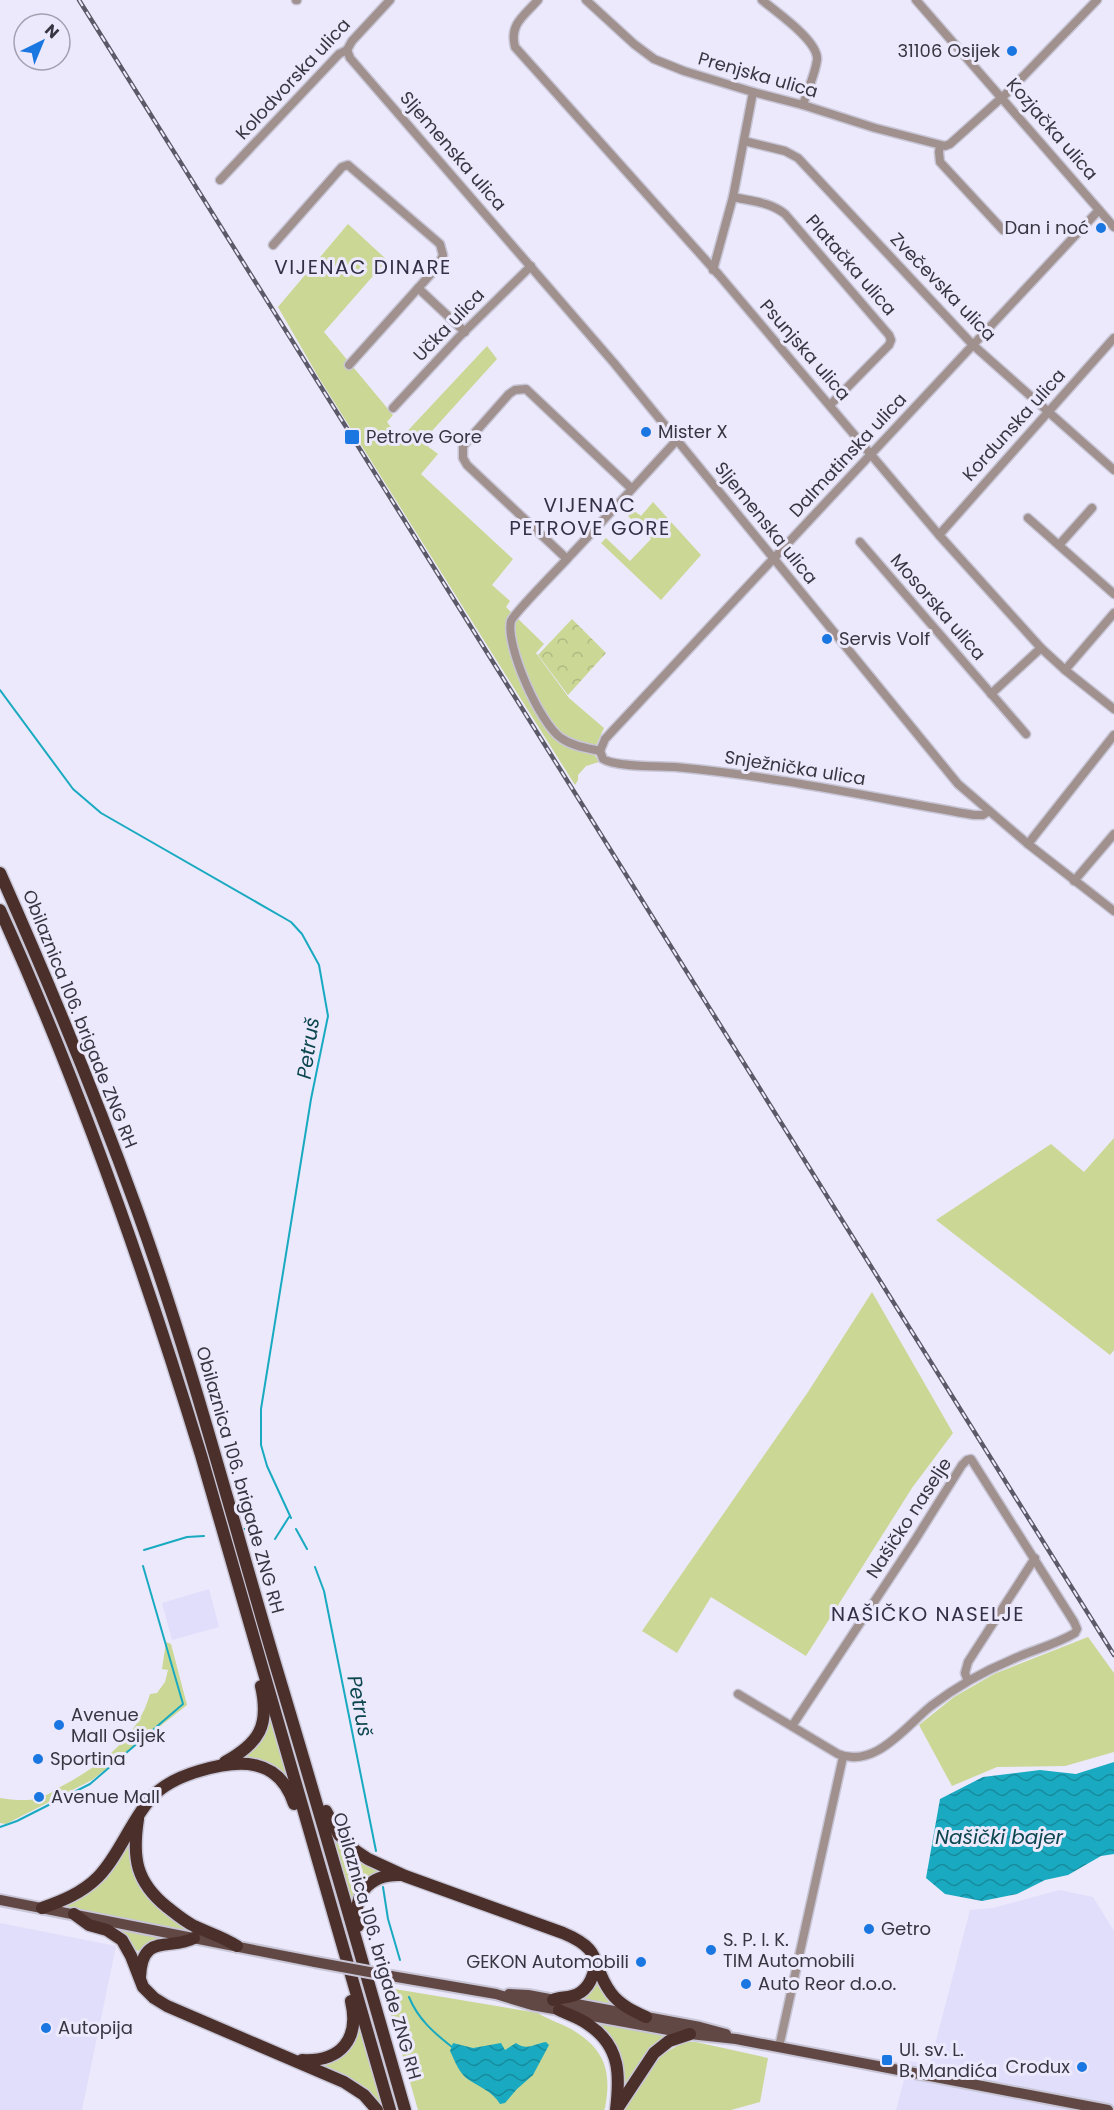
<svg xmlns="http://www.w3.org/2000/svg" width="1114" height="2110" viewBox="0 0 1114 2110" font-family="Poppins,sans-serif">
	<defs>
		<pattern id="park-crowns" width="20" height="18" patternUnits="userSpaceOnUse" patternTransform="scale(1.5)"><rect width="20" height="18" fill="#cbd795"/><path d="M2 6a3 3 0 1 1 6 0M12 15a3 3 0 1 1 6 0" fill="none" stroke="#afb982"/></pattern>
		<pattern id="water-waves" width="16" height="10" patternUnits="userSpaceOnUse" patternTransform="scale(1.5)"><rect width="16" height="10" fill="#19aac1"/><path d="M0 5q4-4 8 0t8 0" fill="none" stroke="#178b9e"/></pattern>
	</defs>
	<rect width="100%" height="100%" fill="#ebe9fb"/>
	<g fill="#e1defc">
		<path d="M 209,1589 L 219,1627 L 172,1640 L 162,1603 Z"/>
		<path d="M 1059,1890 L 1093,1897 L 1114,1931 L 1114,2110 L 896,2110 L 909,2061 L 930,2064 L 970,1910 L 993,1908 Z"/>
		<path d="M 0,1923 L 116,1946 L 82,2110 L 0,2110 Z"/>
	</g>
	<g fill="#cbd795">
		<path d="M 348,224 L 387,260 L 324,332 L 393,415 L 387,422 L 400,439 L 487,346 L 497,359 L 422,442 L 438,454 L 421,474 L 513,559 L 492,585 L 510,601 L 506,607 L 544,644 L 536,653 L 569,698 L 604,728 L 593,752 L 599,762 L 586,766 L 578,775 L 578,780 L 575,785 L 319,378 L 278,307 Z"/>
		<path d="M 653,502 L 701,555 L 661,600 L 601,543 L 606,538 L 630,561 L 651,539 L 628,516 L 634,511 L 641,516 Z"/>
		<path d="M 1114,1138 L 1114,1350 L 1110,1355 L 936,1220 L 1051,1144 L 1084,1172 Z"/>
		<path d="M 872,1292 L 953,1433 L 912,1488 L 806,1656 L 711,1597 L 677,1653 L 642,1631 L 808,1392 Z"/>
		<path d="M 1088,1637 L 1114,1673 L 1114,1752 L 1065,1766 L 997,1767 L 952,1786 L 919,1725 L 954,1697 L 994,1674 Z"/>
		<path d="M 166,1642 L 171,1644 L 187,1705 L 92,1780 L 6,1824 L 0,1823 L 0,1798 C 11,1800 26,1801 37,1799 C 44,1797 52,1792 58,1788 C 96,1769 138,1738 150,1694 L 157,1693 L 165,1682 L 168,1670 L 162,1669 Z"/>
		<path d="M 269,1709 L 291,1782 L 289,1783 C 273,1768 262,1757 239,1759 Z"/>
		<path d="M 328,1827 L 383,1872 C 360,1880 361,1884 352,1905 Z"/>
		<path d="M 130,1832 L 135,1872 L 189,1929 L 187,1933 L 66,1907 L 68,1901 L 94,1886 Z"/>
		<path d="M 112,1927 L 163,1936 L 145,1945 L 140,1951 L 132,1950 Z"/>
		<path d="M 596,1975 L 622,2010 L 578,2000 Z"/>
		<path d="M 383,1987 L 538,2013 C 548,2020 561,2023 571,2029 C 605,2049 612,2071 605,2108 L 604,2110 L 418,2110 Z"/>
		<path d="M 591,2019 L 672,2034 L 622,2092 L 623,2078 Z"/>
		<path d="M 359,2020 L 386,2110 L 381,2110 L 317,2064 L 333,2060 Z"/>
		<path d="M 684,2042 L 696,2042 L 768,2058 L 760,2102 L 731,2110 L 623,2110 L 651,2066 L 663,2051 L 665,2053 Z"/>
	</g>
	<path fill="url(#park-crowns)" d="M 572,619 L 606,653 L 568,695 L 538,655 Z"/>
	<g fill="url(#water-waves)">
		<path d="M 1114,1762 L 1114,1854 L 1101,1856 L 1068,1875 L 1045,1880 L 1017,1894 L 982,1901 L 945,1894 L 926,1878 L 940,1799 L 983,1777 L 1040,1770 L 1076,1774 Z"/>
		<path d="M 546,2042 L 549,2045 L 533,2075 L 517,2089 L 505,2103 L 500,2104 C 492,2091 481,2088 469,2080 C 459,2074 455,2061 450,2051 L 453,2043 L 473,2048 L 501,2043 L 505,2050 L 516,2043 C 527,2051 534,2044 546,2042 Z"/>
	</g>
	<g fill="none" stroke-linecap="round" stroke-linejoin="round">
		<g stroke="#19aac1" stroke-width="2">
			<path d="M 0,690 L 73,789 L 101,813 L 291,922 L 302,934 L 319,965 L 328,1016 L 311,1099 L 261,1409 L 261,1445 L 267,1466 L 291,1518"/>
			<path d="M 242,1529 L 246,1529 L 254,1544 L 261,1544"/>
			<path d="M 296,1529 L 307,1549"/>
			<path d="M 275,1539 L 289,1517"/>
			<path d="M 144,1550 L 187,1537 L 204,1536"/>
			<path d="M 315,1567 L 324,1591 L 376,1851"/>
			<path d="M 0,1827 L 17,1821 L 90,1784 L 183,1704 L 143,1566"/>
			<path d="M 383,1887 L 388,1919 L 400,1960"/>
			<path d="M 409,1997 C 418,2019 433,2032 452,2047"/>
		</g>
		<g stroke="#c7c5d6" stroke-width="11">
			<g id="minor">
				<path d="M 296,0 L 297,0"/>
				<path d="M 538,0 C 524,16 509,24 515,47 L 719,275 L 939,535 L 1041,648 L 1065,670 L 1114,709"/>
				<path d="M 586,0 L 634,44 L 654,59 L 684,71 L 753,92 L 803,105 L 875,128 L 945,146 L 950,144 L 1008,92 L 1097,0"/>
				<path d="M 762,0 C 776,12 819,41 817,60 C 815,75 807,91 803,105"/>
				<path d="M 916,0 L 1114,227"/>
				<path d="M 347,50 L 350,58 L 614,363 L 958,784 L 1028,844 L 1114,911"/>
				<path d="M 744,141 L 785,151 L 798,158 L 973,345 L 1114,470"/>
				<path d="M 940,146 L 939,152 L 940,162 L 1003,230"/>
				<path d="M 220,180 L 339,54 L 347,50 L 352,41 L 390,0"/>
				<path d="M 733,197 C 751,201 770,202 785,214 L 889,335 L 891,340 L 889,345 L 830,405"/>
				<path d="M 273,245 L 342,167 L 348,165 L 440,244 L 443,255 L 438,266 L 349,365"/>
				<path d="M 713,270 L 733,197 L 753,92"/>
				<path d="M 418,288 L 465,332"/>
				<path d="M 393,408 L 459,337 L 531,266"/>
				<path d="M 632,489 L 526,389 L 515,390 L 509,394 L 463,446 L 463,458 L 467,465 L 567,559 C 604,520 640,480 677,440"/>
				<path d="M 1028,518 L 1114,594"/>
				<path d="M 939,535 L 1114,338"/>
				<path d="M 860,542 L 1026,734"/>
				<path d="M 1059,545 L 1092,508"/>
				<path d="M 567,559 C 558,569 514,613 511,621 C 505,645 540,724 561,738 C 572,746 587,748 600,751"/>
				<path d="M 1065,670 L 1114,613"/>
				<path d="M 991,694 L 1041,648"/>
				<path d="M 600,751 L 605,739 L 1099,210"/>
				<path d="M 600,751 L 603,759 C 615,767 658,766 675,767 C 775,776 875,798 974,815 L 983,815 L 989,811"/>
				<path d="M 1028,844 L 1114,735"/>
				<path d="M 1074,881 L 1114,834"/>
				<path d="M 968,1681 L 965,1673 L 968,1662 L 1035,1558"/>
				<path d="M 738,1694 L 838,1754 C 875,1769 905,1727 931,1706 C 956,1687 982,1672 1011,1660 C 1032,1650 1055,1645 1075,1633 L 1077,1629 L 1074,1622 L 971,1459 L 967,1460 L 962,1465 L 915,1540 L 792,1726"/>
				<path d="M 779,2047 L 843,1757"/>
			</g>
		</g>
		<g stroke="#c7c5d6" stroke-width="14">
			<g id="major">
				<path d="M 0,1900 L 315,1962"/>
				<path d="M 391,1976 L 496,1994 L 532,2005 L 690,2034 L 736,2039 L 1108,2110"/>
				<path d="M 509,1994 L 528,1995 L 700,2027 L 726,2034"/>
			</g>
		</g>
		<g stroke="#c7c5d6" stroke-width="15">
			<g id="highway">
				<path d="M 0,873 C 49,983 95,1094 136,1207 C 191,1359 231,1515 277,1670 C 321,1816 363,1963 405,2110"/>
				<path d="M 0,910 C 80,1086 144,1269 201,1455 L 390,2110"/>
				<path d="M 225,1762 C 259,1743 270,1726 261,1686"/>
				<path d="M 326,1811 L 339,1835 L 356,1851 L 368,1859 L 405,1876 L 563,1933 C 606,1951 589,1963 611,1993 C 620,2005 633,2011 646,2017"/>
				<path d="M 138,1819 C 132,1858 136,1882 167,1907 C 176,1914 184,1921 194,1926 C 209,1933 223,1937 237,1946"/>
				<path d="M 42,1908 C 62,1901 82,1893 98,1877 C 119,1856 131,1820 152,1797 C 164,1784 182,1776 199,1771 C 239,1759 279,1757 294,1804"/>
				<path d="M 74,1914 L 89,1925 L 107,1930 L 122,1940 L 131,1956 L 143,1987 L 154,1998 L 167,2006 L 344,2082 L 364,2095 L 377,2110"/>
				<path d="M 358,1926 C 352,1895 369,1874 400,1875"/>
				<path d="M 140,1977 C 142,1932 170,1951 194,1938"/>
				<path d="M 553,2000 C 559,1997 565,1998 572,1996 C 589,1992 594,1976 596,1961"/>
				<path d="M 559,2010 C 569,2015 580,2018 589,2025 C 621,2047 620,2076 616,2110"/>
				<path d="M 302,2060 C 341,2062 360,2039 351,2001"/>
				<path d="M 617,2109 L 654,2053 L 669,2041 L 690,2034"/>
			</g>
		</g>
		<use href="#minor" stroke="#a0918e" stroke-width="8"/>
		<use href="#major" stroke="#614844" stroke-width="10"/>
		<use href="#highway" stroke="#4a2f2b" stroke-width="12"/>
		<g stroke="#5c5a68" stroke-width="4.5">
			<path id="rail" d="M 79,0 L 1114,1655"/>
		</g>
		<use href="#rail" stroke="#ebe9fb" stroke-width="2" stroke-dasharray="7" stroke-linecap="butt"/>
		<g stroke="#c7c5d6" stroke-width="14" stroke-linecap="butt">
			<path id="major-bridge" d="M 315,1962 L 391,1976"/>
		</g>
		<use href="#major-bridge" stroke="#614844" stroke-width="10"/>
	</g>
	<g fill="#1a76e0" stroke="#ebe9fb" stroke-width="2">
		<circle cx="1012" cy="51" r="6"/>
		<circle cx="1101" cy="228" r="6"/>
		<circle cx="646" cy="432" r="6"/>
		<rect x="344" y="429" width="16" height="16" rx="3"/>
		<circle cx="827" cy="639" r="6"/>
		<circle cx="59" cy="1725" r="6"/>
		<circle cx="38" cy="1759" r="6"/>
		<circle cx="39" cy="1797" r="6"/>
		<circle cx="869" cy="1929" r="6"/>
		<circle cx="711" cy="1950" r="6"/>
		<circle cx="641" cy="1962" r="6"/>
		<circle cx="746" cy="1984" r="6"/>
		<circle cx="46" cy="2028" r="6"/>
		<rect x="881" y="2054" width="12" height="12" rx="3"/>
		<circle cx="1082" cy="2067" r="6"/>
	</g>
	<g text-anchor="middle" stroke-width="6" stroke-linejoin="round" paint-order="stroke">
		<g font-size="18" fill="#383642" stroke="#ebe9fb" text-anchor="start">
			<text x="1000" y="57" text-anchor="end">31106 Osijek</text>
			<text x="1089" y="234" text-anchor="end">Dan i noć</text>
			<text x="658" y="438">Mister X</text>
			<text x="366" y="443">Petrove Gore</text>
			<text x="839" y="645">Servis Volf</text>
			<text x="71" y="1721">Avenue<tspan x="71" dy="21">Mall Osijek</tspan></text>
			<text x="50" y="1765">Sportina</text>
			<text x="51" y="1803">Avenue Mall</text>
			<text x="881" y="1935">Getro</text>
			<text x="723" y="1946">S. P. I. K.<tspan x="723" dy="21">TIM Automobili</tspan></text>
			<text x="629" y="1968" text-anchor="end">GEKON Automobili</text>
			<text x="758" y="1990">Auto Reor d.o.o.</text>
			<text x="58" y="2034">Autopija</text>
			<text x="899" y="2056">Ul. sv. L.<tspan x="899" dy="21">B. Mandića</tspan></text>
			<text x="1070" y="2073" text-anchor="end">Crodux</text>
		</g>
		<g font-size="18" fill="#383642" stroke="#ebe9fb">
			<text transform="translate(758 75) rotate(16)" y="6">Prenjska ulica</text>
			<text transform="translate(293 79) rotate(-47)" y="6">Kolodvorska ulica</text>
			<text transform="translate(1052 129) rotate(49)" y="6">Kozjačka ulica</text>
			<text transform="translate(453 151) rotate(49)" y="6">Sljemenska ulica</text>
			<text transform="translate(851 265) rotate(49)" y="6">Platačka ulica</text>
			<text transform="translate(943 287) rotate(46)" y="6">Zvečevska ulica</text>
			<text transform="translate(449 325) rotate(-46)" y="6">Učka ulica</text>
			<text transform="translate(805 350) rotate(49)" y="6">Psunjska ulica</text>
			<text transform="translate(1014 425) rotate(-48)" y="6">Kordunska ulica</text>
			<text transform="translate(848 455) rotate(-47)" y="6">Dalmatinska ulica</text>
			<text transform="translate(766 523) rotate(51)" y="6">Sljemenska ulica</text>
			<text transform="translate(938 607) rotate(49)" y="6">Mosorska ulica</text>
			<text transform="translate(795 768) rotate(9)" y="6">Snježnička ulica</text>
			<text transform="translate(80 1019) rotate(68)" y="6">Obilaznica 106. brigade ZNG RH</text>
			<text transform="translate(240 1480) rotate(74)" y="6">Obilaznica 106. brigade ZNG RH</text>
			<text transform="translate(909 1518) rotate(-57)" y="6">Našičko naselje</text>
			<text transform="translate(377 1946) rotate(74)" y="6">Obilaznica 106. brigade ZNG RH</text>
		</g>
		<g font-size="20" letter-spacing="1.5" fill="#343048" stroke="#ebe9fb">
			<text x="363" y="274">VIJENAC DINARE</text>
			<text x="590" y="512">VIJENAC<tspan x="590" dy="23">PETROVE GORE</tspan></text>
			<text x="928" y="1621">NAŠIČKO NASELJE</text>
		</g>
		<g font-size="20" font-style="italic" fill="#0c464f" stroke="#ebe9fb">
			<text transform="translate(308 1048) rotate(-82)" y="7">Petruš</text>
			<text transform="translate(360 1706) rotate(79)" y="7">Petruš</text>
			<text x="999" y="1844">Našički bajer</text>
		</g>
	</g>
	<g transform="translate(42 42) rotate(43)"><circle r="28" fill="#ebe9fb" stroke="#a3a1b1" stroke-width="1.5"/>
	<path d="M0-4.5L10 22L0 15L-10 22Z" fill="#1a76e0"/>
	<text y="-9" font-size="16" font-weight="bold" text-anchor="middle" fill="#383642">N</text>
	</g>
</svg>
